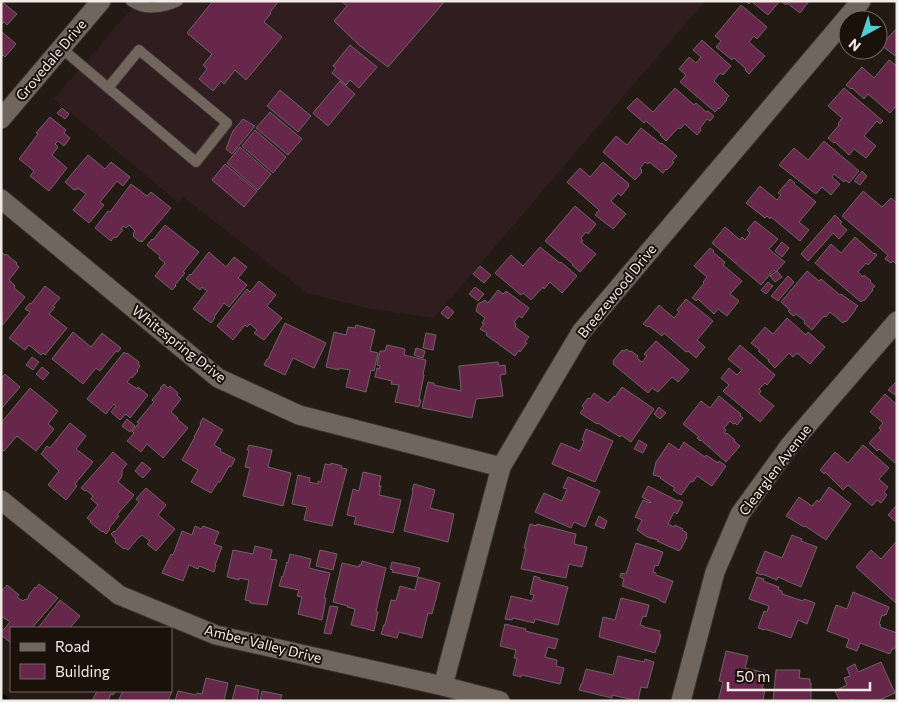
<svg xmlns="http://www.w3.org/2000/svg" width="898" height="702" viewBox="0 0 898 702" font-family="Commissioner,sans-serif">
	<rect width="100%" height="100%" fill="#231a13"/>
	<path fill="#301d20" d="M 138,1 L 705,1 L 434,318 L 371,309 L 307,293 L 183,197 L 178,202 L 54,99 Z"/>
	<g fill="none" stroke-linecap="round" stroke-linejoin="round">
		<path stroke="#000a16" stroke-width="5.5" d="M 1,695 L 8,701"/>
	</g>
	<g fill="#67274b" stroke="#6f6268">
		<path d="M 1,1 L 17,14 L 7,25 L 4,22 L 1,25 Z"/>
		<path d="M 213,1 L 279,1 L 270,12 L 271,13 L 264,22 L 282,37 L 246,80 L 235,70 L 224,84 L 221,81 L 213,91 L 199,79 L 207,69 L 203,65 L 212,54 L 187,33 Z"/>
		<path d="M 341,1 L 445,1 L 388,67 L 359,45 L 334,21 L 347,6 Z"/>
		<path d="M 746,1 L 780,1 L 768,15 L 751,1 L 749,4 Z"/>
		<path d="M 781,1 L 809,1 L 800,13 L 787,3 L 786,5 Z"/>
		<path d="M 741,5 L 767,27 L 757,39 L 754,36 L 749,42 L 765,56 L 749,74 L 745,70 L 746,69 L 734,58 L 732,60 L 716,47 L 721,41 L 715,36 Z"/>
		<path d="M 896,29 L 897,30 L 897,57 L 882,46 L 884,44 L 883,43 Z"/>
		<path d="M 1,31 L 16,44 L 5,57 L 3,55 L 1,58 Z"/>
		<path d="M 702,40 L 731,66 L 723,75 L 720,73 L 714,81 L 729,96 L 726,99 L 727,100 L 719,109 L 718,108 L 715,112 L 680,82 L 686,75 L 679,69 L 689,57 L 696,63 L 701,57 L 693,50 Z"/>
		<path d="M 350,45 L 377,67 L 359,88 L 350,80 L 346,85 L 332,73 L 336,68 L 333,66 Z"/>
		<path d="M 889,60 L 897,66 L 897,105 L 890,113 L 868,94 L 864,99 L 852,88 L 851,89 L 846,85 L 862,67 L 874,78 Z"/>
		<path d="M 340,81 L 355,94 L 328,126 L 313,113 Z"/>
		<path d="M 675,88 L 694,105 L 696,103 L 706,112 L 708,111 L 714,116 L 710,121 L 707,119 L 700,128 L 701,130 L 697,135 L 685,124 L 680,129 L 678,128 L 666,141 L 660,135 L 661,134 L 646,121 L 644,123 L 627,108 L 637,98 L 653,112 Z"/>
		<path d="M 844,88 L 883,121 L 880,124 L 877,121 L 864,136 L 876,146 L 866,158 L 854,149 L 849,155 L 835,142 L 834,143 L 828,138 L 839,125 L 838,124 L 842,118 L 828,106 Z"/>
		<path d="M 280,90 L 311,116 L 298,132 L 267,106 Z"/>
		<path d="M 62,108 L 69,114 L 65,119 L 57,113 Z"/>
		<path d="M 270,112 L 302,139 L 288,155 L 256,128 Z"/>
		<path d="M 50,117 L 66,130 L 64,133 L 70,138 L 64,146 L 58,141 L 55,144 L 58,147 L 52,155 L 67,168 L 49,191 L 30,176 L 34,171 L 19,159 L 38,134 L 36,133 Z"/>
		<path d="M 243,119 L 255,126 L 232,154 L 226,149 L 233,131 Z"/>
		<path d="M 641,128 L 661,144 L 662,143 L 677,156 L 672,161 L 674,162 L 667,170 L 666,169 L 663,173 L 649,162 L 648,164 L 645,162 L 640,168 L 642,170 L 641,171 L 642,172 L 635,180 L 603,152 L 616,136 L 627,145 Z"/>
		<path d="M 255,130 L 286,157 L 273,173 L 242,146 Z"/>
		<path d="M 824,141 L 859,171 L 849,183 L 845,180 L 844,182 L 834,174 L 832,177 L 840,184 L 831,195 L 822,187 L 816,194 L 779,165 L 794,148 L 808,160 Z"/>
		<path d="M 240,147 L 271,174 L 258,190 L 227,163 Z"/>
		<path d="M 88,155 L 105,169 L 111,162 L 130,177 L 123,186 L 117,181 L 100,202 L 104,205 L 89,223 L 73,210 L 86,194 L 78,188 L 76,190 L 75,189 L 74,190 L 65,182 Z"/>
		<path d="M 603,162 L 629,184 L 628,185 L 629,186 L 621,196 L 618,193 L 611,201 L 626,214 L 613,229 L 595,215 L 599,210 L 567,182 L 580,168 L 590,177 Z"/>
		<path d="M 225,164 L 257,191 L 244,207 L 212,180 Z"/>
		<path d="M 862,171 L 867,176 L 860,185 L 854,181 Z"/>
		<path d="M 790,179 L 795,183 L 794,184 L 816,202 L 799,222 L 809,230 L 800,241 L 771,217 L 770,219 L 767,216 L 765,218 L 746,203 L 760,186 L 777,200 L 781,195 L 778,193 Z"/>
		<path d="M 131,184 L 147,196 L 151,192 L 171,208 L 142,242 L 141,240 L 140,242 L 133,236 L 134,235 L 133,234 L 135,231 L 129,225 L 126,228 L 123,226 L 121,229 L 123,230 L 116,238 L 114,237 L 111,241 L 95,228 L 108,211 L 110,212 Z"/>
		<path d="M 863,191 L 882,207 L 891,198 L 897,203 L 897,265 L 893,261 L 891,263 L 885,259 L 888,255 L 842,216 Z"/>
		<path d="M 575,206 L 596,224 L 588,234 L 586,232 L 581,238 L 583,241 L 581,242 L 596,254 L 580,272 L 572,265 L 573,264 L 545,241 Z"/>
		<path d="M 835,215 L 842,222 L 840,224 L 847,230 L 839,239 L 833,233 L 808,261 L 801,254 Z"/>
		<path d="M 755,221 L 778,239 L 769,249 L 785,262 L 776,272 L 774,270 L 761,285 L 712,243 L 725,227 L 740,240 L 742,237 L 745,240 L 750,233 L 747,230 Z"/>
		<path d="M 165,225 L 199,252 L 183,272 L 185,273 L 175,285 L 176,286 L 172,290 L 155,276 L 165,263 L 159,258 L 160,256 L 147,245 L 152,239 L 153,240 Z"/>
		<path d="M 855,237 L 874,254 L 875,253 L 877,255 L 868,265 L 866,263 L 858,272 L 863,277 L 864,275 L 871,281 L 870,282 L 875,286 L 872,289 L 873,290 L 864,301 L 863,300 L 861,302 L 815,263 L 831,244 L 841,253 Z"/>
		<path d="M 782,242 L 789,248 L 782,257 L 775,251 Z"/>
		<path d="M 540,247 L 560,263 L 561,262 L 577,276 L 562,293 L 550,282 L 544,289 L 543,287 L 531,300 L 523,293 L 521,295 L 495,273 L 511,255 L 523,266 Z"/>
		<path d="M 710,248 L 714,251 L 713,252 L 725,262 L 723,265 L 742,281 L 730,294 L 739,301 L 727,316 L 718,309 L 714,314 L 698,299 L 696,301 L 692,298 L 704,283 L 703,282 L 707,277 L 694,266 Z"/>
		<path d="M 1,252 L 5,255 L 6,254 L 17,263 L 16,264 L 19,267 L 9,280 L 15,286 L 14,288 L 25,297 L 1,327 Z"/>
		<path d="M 209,252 L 226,267 L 234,257 L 247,267 L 238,278 L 247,285 L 229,307 L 224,303 L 214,317 L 215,318 L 211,323 L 193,309 L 207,291 L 202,287 L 200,290 L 186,279 L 190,274 L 191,275 Z"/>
		<path d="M 480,266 L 491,275 L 484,283 L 473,274 Z"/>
		<path d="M 777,271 L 782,277 L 775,282 L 770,276 Z"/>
		<path d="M 807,271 L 819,281 L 821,279 L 840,295 L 841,294 L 858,306 L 855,309 L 856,309 L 846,322 L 845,321 L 843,323 L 830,312 L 826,317 L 824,316 L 812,330 L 804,323 L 805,321 L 796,314 L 793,316 L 788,311 L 790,310 L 781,302 Z"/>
		<path d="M 788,276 L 794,282 L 778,301 L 771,296 Z"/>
		<path d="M 259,281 L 276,295 L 267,306 L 282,318 L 264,340 L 254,333 L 257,330 L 250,324 L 247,327 L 245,325 L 233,340 L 217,326 L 247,289 L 250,292 Z"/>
		<path d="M 768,282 L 773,286 L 766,294 L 761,290 Z"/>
		<path d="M 45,286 L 60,298 L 53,306 L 55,307 L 49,314 L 67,328 L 45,355 L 43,353 L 41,355 L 29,345 L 25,350 L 9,338 L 30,312 L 25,309 L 30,303 L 31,304 Z"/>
		<path d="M 475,287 L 484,294 L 478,301 L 469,294 Z"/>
		<path d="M 498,290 L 503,294 L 506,291 L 529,308 L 522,318 L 519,316 L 514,322 L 516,324 L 515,327 L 529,337 L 525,342 L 527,343 L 520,352 L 519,350 L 515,356 L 486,335 L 487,333 L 480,329 L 484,324 L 482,323 L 485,318 L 476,311 L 478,304 L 485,300 L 488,303 Z"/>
		<path d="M 686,299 L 713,321 L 697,340 L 705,347 L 696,358 L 688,351 L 686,352 L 664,333 L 662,336 L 649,326 L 648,327 L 643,324 L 659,305 L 674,318 L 679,312 L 677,310 Z"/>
		<path d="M 447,306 L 454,312 L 448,319 L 441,313 Z"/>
		<path d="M 787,318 L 806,335 L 808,332 L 825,347 L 810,364 L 797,353 L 793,357 L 789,353 L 775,368 L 768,361 L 769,360 L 758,351 L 760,350 L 751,343 L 765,327 L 773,334 Z"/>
		<path d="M 285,323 L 326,343 L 314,368 L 293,358 L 285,375 L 264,365 L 267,359 L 268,359 Z"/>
		<path d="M 356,325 L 375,330 L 370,351 L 378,353 L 374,371 L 371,370 L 366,392 L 346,387 L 350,370 L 339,368 L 339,370 L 326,367 L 334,332 L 346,335 L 348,327 L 355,328 Z"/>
		<path d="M 73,332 L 91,347 L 102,333 L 121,348 L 118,352 L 116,351 L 100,371 L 96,368 L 83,384 L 52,359 Z"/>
		<path d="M 426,333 L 436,335 L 433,350 L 423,348 Z"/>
		<path d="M 656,341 L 689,370 L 678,382 L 672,377 L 658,392 L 652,388 L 648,393 L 613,364 L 614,362 L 613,361 L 622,350 L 624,351 L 626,349 L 630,352 L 631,351 L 638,356 L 637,358 L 642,362 L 647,356 L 644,354 Z"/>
		<path d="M 387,345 L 405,349 L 404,355 L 426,360 L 423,375 L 424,375 L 419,400 L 421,400 L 419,407 L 395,402 L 399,385 L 391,384 L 392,381 L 375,377 L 377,368 L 379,369 L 380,366 L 377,365 L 380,351 L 385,351 Z"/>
		<path d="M 740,345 L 775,375 L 767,385 L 765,383 L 759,389 L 761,391 L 759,394 L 774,406 L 760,422 L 723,391 L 729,385 L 721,378 L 729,368 L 737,375 L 742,370 L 728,359 Z"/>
		<path d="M 416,348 L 425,351 L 423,358 L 414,355 Z"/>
		<path d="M 124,352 L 126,354 L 127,353 L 139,362 L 138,364 L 140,366 L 137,370 L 138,371 L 132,378 L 131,377 L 127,382 L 137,389 L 138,387 L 148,395 L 130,418 L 126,414 L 120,420 L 111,412 L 116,406 L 114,404 L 106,414 L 87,399 Z"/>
		<path d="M 32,357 L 39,362 L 33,370 L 26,365 Z"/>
		<path d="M 498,362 L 499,366 L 505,365 L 506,374 L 500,375 L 503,396 L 476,399 L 472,418 L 422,408 L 428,382 L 434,383 L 434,385 L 461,391 L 459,366 Z"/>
		<path d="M 42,367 L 49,373 L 43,380 L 36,374 Z"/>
		<path d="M 5,374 L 20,387 L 1,409 L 1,379 Z"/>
		<path d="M 897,381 L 897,396 L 888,390 Z"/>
		<path d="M 164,384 L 168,388 L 170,386 L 178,393 L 177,395 L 181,399 L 171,412 L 178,418 L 177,419 L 188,428 L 163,458 L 147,444 L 141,452 L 127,441 L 134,433 L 132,431 L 139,423 L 137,422 L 154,402 L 152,400 L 161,389 L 160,388 Z"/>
		<path d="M 622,387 L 654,409 L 631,442 L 621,435 L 620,437 L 598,423 L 597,424 L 580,413 L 584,408 L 582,406 L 588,398 L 590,399 L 594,393 L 608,403 L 614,396 L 615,397 Z"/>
		<path d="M 30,388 L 58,411 L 48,424 L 54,429 L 36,451 L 17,436 L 4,451 L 1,449 L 1,423 Z"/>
		<path d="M 885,394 L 897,405 L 897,462 L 895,463 L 879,449 L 877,451 L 869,443 L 881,430 L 879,428 L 883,423 L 870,412 Z"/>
		<path d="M 719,396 L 741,414 L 740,416 L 743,418 L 737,425 L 735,423 L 733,424 L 730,421 L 724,428 L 726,430 L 724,433 L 726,434 L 727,433 L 735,440 L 734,441 L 740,446 L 726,462 L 701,440 L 700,441 L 697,438 L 699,437 L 683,424 L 701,401 L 710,408 Z"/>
		<path d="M 659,407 L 666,413 L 660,419 L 654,414 Z"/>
		<path d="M 203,418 L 223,430 L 214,445 L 221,449 L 220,451 L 235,459 L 231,467 L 229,466 L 220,482 L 218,482 L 211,493 L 191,482 L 198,470 L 182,460 L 195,437 L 194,437 L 201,424 L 200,423 Z"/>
		<path d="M 127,419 L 135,426 L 130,432 L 122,426 Z"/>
		<path d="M 70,423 L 86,436 L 76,449 L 93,462 L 75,484 L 77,486 L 66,500 L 48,485 L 59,471 L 41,454 L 47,446 L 50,448 Z"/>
		<path d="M 586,429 L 613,441 L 595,482 L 552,464 L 559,447 L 561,443 L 580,451 L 584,441 L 582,440 Z"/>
		<path d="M 639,440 L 647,445 L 643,453 L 634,449 Z"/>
		<path d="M 684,442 L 705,457 L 706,455 L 718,463 L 719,461 L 726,466 L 712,486 L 697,476 L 693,482 L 691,481 L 681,495 L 673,490 L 675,488 L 660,478 L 661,477 L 653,475 L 656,462 L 669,443 L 679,450 Z"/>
		<path d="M 249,445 L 272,450 L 268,467 L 291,473 L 283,506 L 243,496 L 250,468 L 245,467 L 249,450 L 247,450 Z"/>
		<path d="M 863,445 L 889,468 L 879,479 L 888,487 L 884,492 L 887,495 L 881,503 L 877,500 L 872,506 L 848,485 L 843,490 L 825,472 L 824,474 L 820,470 L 835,452 L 848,463 Z"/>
		<path d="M 113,452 L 127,464 L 122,470 L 122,476 L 118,482 L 134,495 L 117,515 L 119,516 L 109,528 L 110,529 L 106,534 L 103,531 L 102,532 L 90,522 L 91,521 L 87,518 L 98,505 L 91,499 L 93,496 L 86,490 L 85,491 L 81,488 Z"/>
		<path d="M 142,462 L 151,469 L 143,478 L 135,471 Z"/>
		<path d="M 331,463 L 342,466 L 341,468 L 347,469 L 332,526 L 304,520 L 307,507 L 292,504 L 298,475 L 310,478 L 309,482 L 318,484 L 318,481 L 321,482 L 325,464 L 331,465 Z"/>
		<path d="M 363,472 L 381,476 L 379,486 L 381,486 L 379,495 L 401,500 L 393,533 L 354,524 L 356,517 L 347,515 L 353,489 L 359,491 Z"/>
		<path d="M 568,477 L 600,491 L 585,527 L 574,522 L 571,528 L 535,512 L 544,493 L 562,501 L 567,489 L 563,488 Z"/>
		<path d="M 414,484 L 435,490 L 430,508 L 454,514 L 448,542 L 404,531 L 413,491 L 412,490 Z"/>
		<path d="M 648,486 L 678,501 L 679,500 L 683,502 L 677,514 L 674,512 L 668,524 L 674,527 L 675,525 L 683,529 L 682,530 L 687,533 L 686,536 L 687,537 L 681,549 L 680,549 L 679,551 L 657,541 L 658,540 L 647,537 L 637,530 L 642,520 L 635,517 L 643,500 L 650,503 L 651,502 L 642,497 Z"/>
		<path d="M 829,487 L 851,504 L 826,540 L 805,526 L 804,527 L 786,516 L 799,497 L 812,506 L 817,500 L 819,502 Z"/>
		<path d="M 146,488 L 166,505 L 158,515 L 175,529 L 156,551 L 147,544 L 150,541 L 142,535 L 140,537 L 139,537 L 128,550 L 125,548 L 124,549 L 115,542 L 116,540 L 111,534 L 114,531 L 115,532 L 139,502 L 136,499 Z"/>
		<path d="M 897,505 L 897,523 L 888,515 Z"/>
		<path d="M 599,516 L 607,521 L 604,529 L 595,525 Z"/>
		<path d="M 530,524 L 537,526 L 537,524 L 576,534 L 574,544 L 587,547 L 582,567 L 569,564 L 566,578 L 521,569 L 526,548 L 524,548 Z"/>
		<path d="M 195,526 L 201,529 L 203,526 L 219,532 L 214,544 L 222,547 L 215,565 L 216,565 L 214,572 L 199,566 L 198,569 L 189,565 L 183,581 L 162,573 L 171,554 L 173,555 L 182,531 L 192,535 Z"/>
		<path d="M 792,535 L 802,539 L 801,541 L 817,547 L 801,587 L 778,577 L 777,580 L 762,574 L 762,575 L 756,573 L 765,551 L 782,558 Z"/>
		<path d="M 896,542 L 897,543 L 897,604 L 856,567 L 871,550 L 881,559 Z"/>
		<path d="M 636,543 L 663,552 L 658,566 L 655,565 L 653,572 L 656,573 L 656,575 L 673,581 L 665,603 L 659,600 L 659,599 L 622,586 L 624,579 L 620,577 L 621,573 L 626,574 Z"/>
		<path d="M 255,546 L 272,550 L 270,559 L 277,560 L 267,605 L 250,603 L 250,601 L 245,600 L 249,580 L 239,578 L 239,580 L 227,577 L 233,550 L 253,554 Z"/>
		<path d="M 320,550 L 337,554 L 333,570 L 316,566 Z"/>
		<path d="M 290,554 L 311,559 L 309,568 L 330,573 L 324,598 L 326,598 L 322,620 L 298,614 L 302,597 L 297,596 L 299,590 L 279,586 L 282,576 L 283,577 L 287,562 L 288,563 Z"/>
		<path d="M 362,561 L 386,568 L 376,611 L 378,612 L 374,631 L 351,625 L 355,609 L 347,607 L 348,606 L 333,602 L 342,563 L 359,567 L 359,565 L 361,565 Z"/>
		<path d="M 392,562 L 420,568 L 417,577 L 392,572 L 393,570 L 390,569 Z"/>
		<path d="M 534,576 L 540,578 L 540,580 L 568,587 L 558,625 L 535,619 L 534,623 L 513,618 L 512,620 L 505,619 L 511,596 L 532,601 L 534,595 L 530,594 Z"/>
		<path d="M 418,577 L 440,583 L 432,614 L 428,613 L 422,638 L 399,632 L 397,638 L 381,634 L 384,625 L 385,625 L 391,600 L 396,601 L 400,586 L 415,590 Z"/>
		<path d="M 757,577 L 764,579 L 763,581 L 779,587 L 778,590 L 782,591 L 782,594 L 803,601 L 804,599 L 815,603 L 807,624 L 798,620 L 791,638 L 765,629 L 764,630 L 758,628 L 764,611 L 767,612 L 769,606 L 749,599 Z"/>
		<path d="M 39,584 L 58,598 L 32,628 L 11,628 L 11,643 L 1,635 L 1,633 L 10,622 L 1,616 L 1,592 L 7,585 L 19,595 L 17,597 L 23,601 L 25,599 L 27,600 L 29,596 L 28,596 L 35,587 L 36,588 Z"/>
		<path d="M 853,592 L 889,607 L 886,615 L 885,614 L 884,616 L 882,615 L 879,624 L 881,625 L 880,627 L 897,633 L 897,643 L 894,649 L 892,649 L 890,654 L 860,643 L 857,651 L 846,647 L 849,639 L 827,631 L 836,605 L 847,609 Z"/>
		<path d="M 621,598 L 649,605 L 646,617 L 643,616 L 640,625 L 644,626 L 644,627 L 660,631 L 659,634 L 661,635 L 658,646 L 657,646 L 655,653 L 599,637 L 603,617 L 615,620 Z"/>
		<path d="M 60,600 L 80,616 L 70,628 L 38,628 Z"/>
		<path d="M 330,606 L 338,607 L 331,634 L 324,633 Z"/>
		<path d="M 505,624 L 526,629 L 525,631 L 558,639 L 555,649 L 548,647 L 545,657 L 557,660 L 556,666 L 564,668 L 560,684 L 522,675 L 521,677 L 513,675 L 517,658 L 514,658 L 516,650 L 500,646 Z"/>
		<path d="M 726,651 L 748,656 L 745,668 L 766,673 L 762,689 L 765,689 L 763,701 L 718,701 L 723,682 L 719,681 Z"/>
		<path d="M 618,656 L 644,662 L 645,659 L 654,662 L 647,688 L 641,687 L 638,701 L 612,695 L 612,698 L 579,690 L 581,684 L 582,684 L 586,669 L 613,675 Z"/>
		<path d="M 881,662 L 895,693 L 877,701 L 853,701 L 852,699 L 849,701 L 840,701 L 835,691 L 847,685 L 844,678 L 850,676 L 847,668 L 855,664 L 858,672 Z"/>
		<path d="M 776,670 L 800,670 L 799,678 L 810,679 L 810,683 L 811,683 L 811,700 L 826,701 L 773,701 Z"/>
		<path d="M 206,678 L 228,683 L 224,701 L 175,701 L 178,691 L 196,695 L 197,693 L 202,694 Z"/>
		<path d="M 236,685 L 259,690 L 257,701 L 232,701 Z"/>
		<path d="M 97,691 L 116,691 L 113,695 L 111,694 L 108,701 L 92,701 Z"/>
		<path d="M 123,691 L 172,691 L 168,701 L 123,701 L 119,699 Z"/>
		<path d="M 262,691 L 282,695 L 280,701 L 260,701 Z"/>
	</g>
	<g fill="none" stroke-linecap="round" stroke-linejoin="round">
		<g stroke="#3a332f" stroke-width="12">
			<g id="lane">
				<path d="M 131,1 C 144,11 164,8 178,1"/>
				<path d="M 61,48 L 196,162 L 227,123 L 139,50 L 108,88"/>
			</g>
		</g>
		<g stroke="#3a332f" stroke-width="21">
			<g id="street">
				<path d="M 1,119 L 101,1"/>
				<path d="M 1,199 L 218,378 L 299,415 L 501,467"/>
				<path d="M 1,500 L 119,595 L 216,635 L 443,686 L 500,701"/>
				<path d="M 443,686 L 501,467 L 581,332 L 861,1"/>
				<path d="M 681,701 L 715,572 L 740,514 L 790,445 L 897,321"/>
			</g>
		</g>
		<use href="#lane" stroke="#71665d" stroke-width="10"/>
		<use href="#street" stroke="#71665d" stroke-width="19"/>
	</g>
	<g text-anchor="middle" stroke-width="4" stroke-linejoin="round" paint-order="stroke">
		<g font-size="14" fill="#f1eae5" stroke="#19110a">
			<text transform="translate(51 60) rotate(-50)" y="5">Grovedale Drive</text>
			<text transform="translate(617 291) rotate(-51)" y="5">Breezewood Drive</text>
			<text transform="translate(179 344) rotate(38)" y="5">Whitespring Drive</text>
			<text transform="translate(775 470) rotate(-53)" y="5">Clearglen Avenue</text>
			<text transform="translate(263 644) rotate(14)" y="5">Amber Valley Drive</text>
		</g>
	</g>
	<rect width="898" height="702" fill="none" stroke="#f1eae5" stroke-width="5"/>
	<rect x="10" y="627" width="162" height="65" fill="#19110a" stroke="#6f6862"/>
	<rect x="20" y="643" width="25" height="8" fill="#71665d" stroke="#6f6862"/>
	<text x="55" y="652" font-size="15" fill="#f1eae5">Road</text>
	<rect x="20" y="664" width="25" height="15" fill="#67274b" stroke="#6f6862"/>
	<text x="55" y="677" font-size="15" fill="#f1eae5">Building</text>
	<g transform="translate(863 35) rotate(220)"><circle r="24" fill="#19110a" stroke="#6f6862"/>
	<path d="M0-4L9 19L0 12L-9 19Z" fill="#51ccd2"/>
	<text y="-8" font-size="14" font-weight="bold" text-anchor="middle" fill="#f1eae5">N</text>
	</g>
	<path d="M728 682v8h142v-8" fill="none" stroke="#f1eae5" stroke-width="2.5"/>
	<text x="736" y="682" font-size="15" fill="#f1eae5" stroke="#19110a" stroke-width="4" paint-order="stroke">50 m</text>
</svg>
